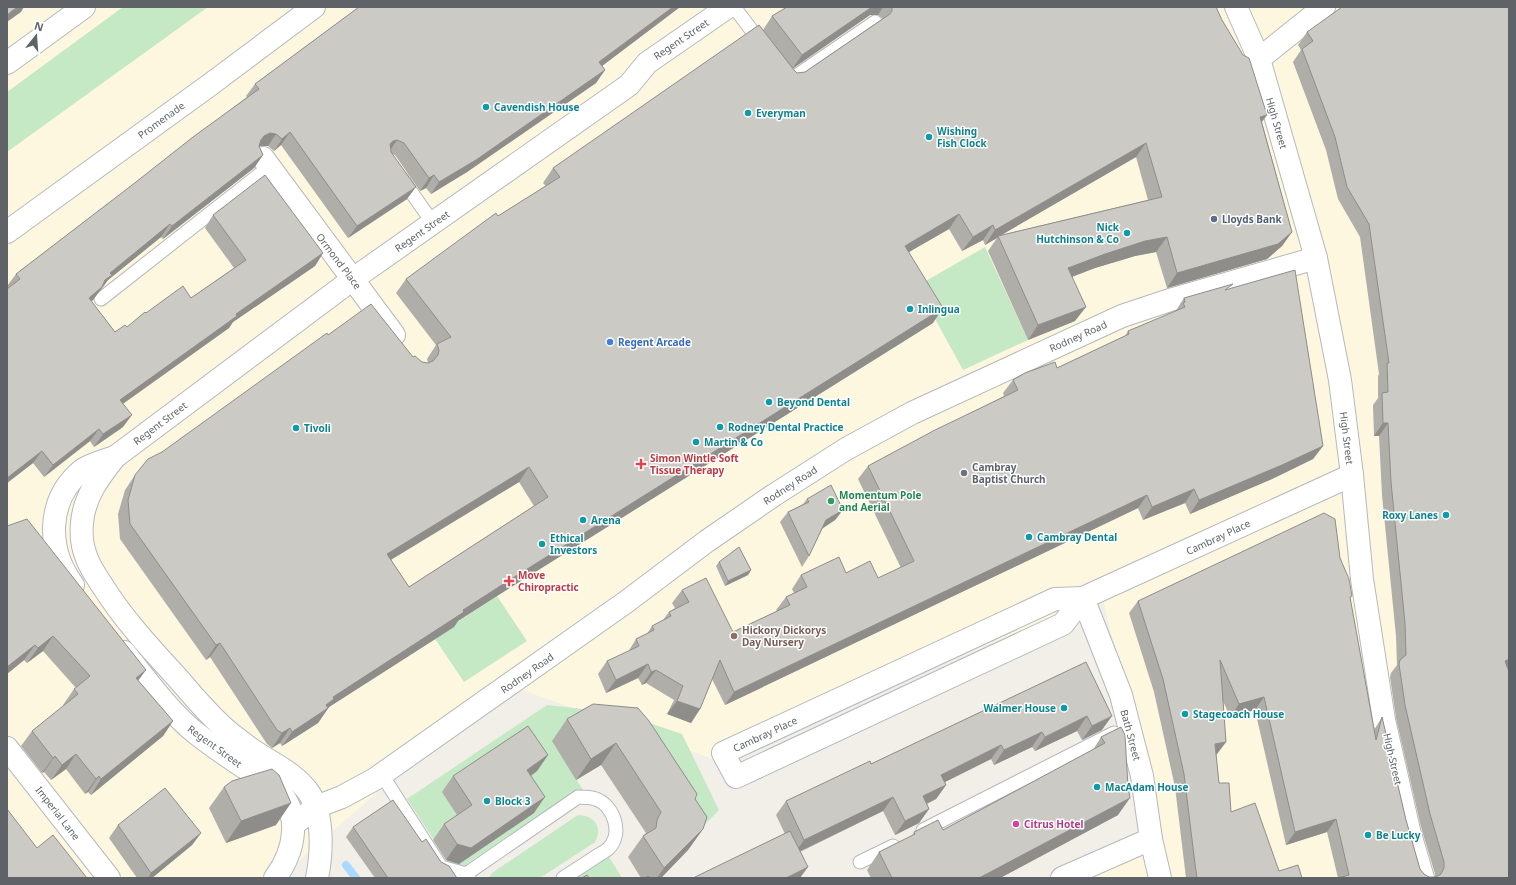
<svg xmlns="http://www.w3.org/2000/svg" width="1516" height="885" viewBox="0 0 1516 885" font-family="'Noto Sans',sans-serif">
	<rect width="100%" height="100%" fill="#f1efe8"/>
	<path fill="#fef7e0" d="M 7,7 L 1509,7 L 1509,878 L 1063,878 L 1158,818 L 1102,597 L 713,759 L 503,683 L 279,878 L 7,878 Z"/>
	<g fill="#c5e8c5">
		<path d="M 123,7 L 208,7 L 7,152 L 7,92 Z"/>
		<path d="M 985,247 L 1028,340 L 963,370 L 917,286 Z"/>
		<path d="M 497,596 L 527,641 L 464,682 L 435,639 L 454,627 L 453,625 Z"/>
		<path d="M 547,705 L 620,713 L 682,734 L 719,810 L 692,838 L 634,743 L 553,741 L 584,792 L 575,792 L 463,866 L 456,865 L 448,861 L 407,799 Z"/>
		<path d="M 578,815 C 595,815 603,828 595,842 L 540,878 L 489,878 L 492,873 Z"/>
		<path d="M 609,857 L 622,878 L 575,878 Z"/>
	</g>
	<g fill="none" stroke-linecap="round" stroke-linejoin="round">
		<path stroke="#aadaff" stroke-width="8" d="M 346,865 L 356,878"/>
		<g stroke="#b5b8bc" stroke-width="15">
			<g id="lane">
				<path d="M 734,7 L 762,44"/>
				<path d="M 788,78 L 790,80 L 875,22"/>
				<path d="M 402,179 L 433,223"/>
				<path d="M 101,299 L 269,167"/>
				<path d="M 382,775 L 441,867 L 466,874 L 469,878"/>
				<path d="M 923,830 L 1114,733"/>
				<path d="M 860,862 L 893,846"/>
				<path d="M 466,874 L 578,797 C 584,797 590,797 596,799 C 614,806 623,833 609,848 C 606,851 600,854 597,856 C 585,864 574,871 563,878"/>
			</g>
		</g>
		<g stroke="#b5b8bc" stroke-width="24">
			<g id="street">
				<path d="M 1236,7 L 1259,59 L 1316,258 L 1340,380 L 1352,475 L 1362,579 L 1384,720 L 1409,830 L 1423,878"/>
				<path d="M 1259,59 L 1324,7"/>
				<path d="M 7,63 L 84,7"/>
				<path d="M 263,158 L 394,335"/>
				<path d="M 7,232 L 211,84 L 314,7"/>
				<path d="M 115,457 C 99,477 84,497 82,523 C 81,534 82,546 86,556 C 89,566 96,576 102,585 C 122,617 148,646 174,674 C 192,694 209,716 230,733 C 239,740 247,747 257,753 C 274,764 297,775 309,793 C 324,815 322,853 317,878"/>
				<path d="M 73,585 C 47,550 46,501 81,471 C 88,465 105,460 115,457 L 353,279 L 629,85 L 647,63 L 728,7"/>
				<path d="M 1083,598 L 1063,624 L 736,777 L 723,753 L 1055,599 Z"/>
				<path d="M 124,652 C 146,679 170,713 197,734 C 211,745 227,756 242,766 C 253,773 266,778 275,787 C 303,813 295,851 275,878"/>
				<path d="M 7,748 L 109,878"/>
				<path d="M 294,824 L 316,807 L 342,797 L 375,779 L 626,602 L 707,541 L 774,495 L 846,449 L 912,413 L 1122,316 L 1173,299 L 1316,258"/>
				<path d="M 1062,878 L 1151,839"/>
				<path d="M 1160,878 L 1151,839 L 1142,776 L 1121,695 L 1083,598 L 1352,475"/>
			</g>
		</g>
		<use href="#lane" stroke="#fff" stroke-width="13"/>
		<use href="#street" stroke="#fff" stroke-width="22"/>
	</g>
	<g fill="#afaea9" fill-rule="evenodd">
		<path d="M 359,7 L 680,7 L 602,66 L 605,70 L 596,83 L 467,172 L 431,194 L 426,188 L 420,191 L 395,155 L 393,154 L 407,199 L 348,238 L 281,145 L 274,151 L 268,146 L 259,146 L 263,155 L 254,168 L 163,239 L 161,237 L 108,280 L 103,287 L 100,290 L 93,300 L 91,301 L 115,332 L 127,327 L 146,313 L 191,298 L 234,268 L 205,228 L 213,215 L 323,253 L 315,266 L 233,322 L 229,328 L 123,404 L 123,427 L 94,447 L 90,441 L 44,477 L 33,463 L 7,483 L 7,289 L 8,288 L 7,286 L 16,274 L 247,97 L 246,96 L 255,84 Z"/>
		<path d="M 787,7 L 1216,7 L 1262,122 L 1292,232 L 1282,246 L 1267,259 L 1167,288 L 1156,252 L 1135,256 L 1095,268 L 1072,277 L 1075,321 L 1028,340 L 988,251 L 997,238 L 985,245 L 983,240 L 962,251 L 949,229 L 909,252 L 933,323 L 497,596 L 458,621 L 454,627 L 329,707 L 318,723 L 282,746 L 280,743 L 272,748 L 267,744 L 210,657 L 206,660 L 120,539 L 118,514 L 125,490 L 135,475 L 162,452 L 328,335 L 413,357 L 422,362 L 428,363 L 427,359 L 436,345 L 396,293 L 406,279 L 498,216 L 546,186 L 543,183 L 553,168 L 763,30 L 772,16 ZM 870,15 L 878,15 L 882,18 L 882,19 L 805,72 L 797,73 L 792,69 ZM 1136,157 L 1148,200 L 1001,235 ZM 519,482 L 534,506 L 409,587 L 391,560 Z"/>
		<path d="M 1509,7 L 1509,667 L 1507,668 L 1509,878 L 1338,878 L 1327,832 L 1286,845 L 1255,710 L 1230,717 L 1223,701 L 1226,742 L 1216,755 L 1219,783 L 1231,812 L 1279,871 L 1302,878 L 1186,878 L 1175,787 L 1154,692 L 1129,613 L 1138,601 L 1340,558 L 1350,598 L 1374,730 L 1382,717 L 1406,820 L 1420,869 L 1424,874 L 1429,877 L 1435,877 L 1435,874 L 1421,827 L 1396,718 L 1390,677 L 1391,673 L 1397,665 L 1396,636 L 1382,495 L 1379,436 L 1374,436 L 1373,405 L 1378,398 L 1378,376 L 1379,374 L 1360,237 L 1338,199 L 1326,150 L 1293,62 L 1301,50 L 1298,45 L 1307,32 Z"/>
		<path d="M 1229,289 L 1323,446 L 1313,459 L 1272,479 L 1190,514 L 1185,503 L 1143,520 L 1138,508 L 725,705 L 712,679 L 700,709 L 691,723 L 667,714 L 674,700 L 646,683 L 642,685 L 638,678 L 606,693 L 598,674 L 607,661 L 628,652 L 636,639 L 647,634 L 652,626 L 663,620 L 669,612 L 675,608 L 672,603 L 682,590 L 733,632 L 777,611 L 776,610 L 786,597 L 794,593 L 792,589 L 801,575 L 846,573 L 878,578 L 901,568 L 858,479 L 868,466 L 1004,396 L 1003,393 L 1013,380 L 1057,368 L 1125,336 L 1128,331 L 1175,312 L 1184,298 Z"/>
		<path d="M 807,499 L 843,510 L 835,520 L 822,529 L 809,556 L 802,567 L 780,522 L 788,512 L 803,504 Z"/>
		<path d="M 7,526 L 138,681 L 173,721 L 163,736 L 91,795 L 88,792 L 85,794 L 66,769 L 51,780 L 44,772 L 42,773 L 21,746 L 32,731 L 64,706 L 63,705 L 74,689 L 76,688 L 43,651 L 27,663 L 24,660 L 7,674 Z"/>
		<path d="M 719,562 L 751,570 L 748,575 L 725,586 L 716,566 Z"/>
		<path d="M 1086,662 L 1102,730 L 1082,740 L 1077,731 L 1035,751 L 1032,747 L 994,765 L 991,759 L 945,782 L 946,785 L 936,799 L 927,804 L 929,809 L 919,823 L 895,835 L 883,811 L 800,852 L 785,834 L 776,815 L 786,801 L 871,764 Z"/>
		<path d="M 593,704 L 695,799 L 703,829 L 688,850 L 661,878 L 641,878 L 628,857 L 643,836 L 646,833 L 601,765 L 576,780 L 552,741 L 567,719 Z"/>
		<path d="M 1121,727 L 1118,815 L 1000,878 L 871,878 L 867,870 L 879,852 L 912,836 L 914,832 L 943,830 L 1093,750 L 1101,737 Z"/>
		<path d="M 548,755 L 537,771 L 531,776 L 534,813 L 459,864 L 446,860 L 433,840 L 444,824 L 457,815 L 442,792 L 453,776 Z"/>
		<path d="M 224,787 L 276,825 L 226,843 L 209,808 Z"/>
		<path d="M 118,825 L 201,833 L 192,845 L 152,878 L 137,878 L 109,838 Z"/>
		<path d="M 353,827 L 422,842 L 457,878 L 375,878 L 346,837 Z"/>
	</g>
	<g fill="#8f8d8a">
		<path d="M 17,7 L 24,7 L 21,12 L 7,22 L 7,15 Z"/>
		<path d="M 673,7 L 680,7 L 590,75 L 599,62 Z"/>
		<path d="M 872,7 L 883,7 L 878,15 L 870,15 L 792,69 L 802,55 Z"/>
		<path d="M 605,70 L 596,83 L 467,172 L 431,194 L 439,182 Z"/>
		<path d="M 1267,115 L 1256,130 L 1260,117 Z"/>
		<path d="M 290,132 L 281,145 L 274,151 L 282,139 Z"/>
		<path d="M 270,133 L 276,134 L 268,146 L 261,146 L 255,148 L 252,153 L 264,136 Z"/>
		<path d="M 397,140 L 389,152 L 382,157 L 393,141 Z"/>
		<path d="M 1146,143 L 1136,157 L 998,237 L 998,236 L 997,238 L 985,245 L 995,230 Z"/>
		<path d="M 263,155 L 254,168 L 163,239 L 172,226 Z"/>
		<path d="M 434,175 L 426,188 L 420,191 L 429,178 Z"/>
		<path d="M 416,187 L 407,199 L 348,238 L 357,226 Z"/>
		<path d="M 959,214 L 949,229 L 895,260 L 905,246 Z"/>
		<path d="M 170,224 L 161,237 L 108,280 L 93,300 L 80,310 L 89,298 L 110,273 Z"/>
		<path d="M 993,225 L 983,240 L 962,251 L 973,237 Z"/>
		<path d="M 1292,232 L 1282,246 L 1267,259 L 1167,288 L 1177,273 Z"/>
		<path d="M 1167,237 L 1156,252 L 1135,256 L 1095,268 L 1058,282 L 1068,268 L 1105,254 L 1145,241 Z"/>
		<path d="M 323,253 L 315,266 L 233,322 L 229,328 L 111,412 L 120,400 L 236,314 Z"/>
		<path d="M 1086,307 L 1075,321 L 1028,340 L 1038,325 Z"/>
		<path d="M 943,308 L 933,323 L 497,596 L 458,621 L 454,627 L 329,707 L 318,723 L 282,746 L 292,732 L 333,697 L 463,610 L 508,581 Z"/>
		<path d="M 132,415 L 123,427 L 94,447 L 103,434 Z"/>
		<path d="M 1383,423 L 1388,423 L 1379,436 L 1374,436 Z"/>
		<path d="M 99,429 L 90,441 L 44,477 L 53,465 Z"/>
		<path d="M 1323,446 L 1313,459 L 1272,479 L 1190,514 L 1199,500 Z"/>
		<path d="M 42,451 L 33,463 L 7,483 L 7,478 Z"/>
		<path d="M 529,467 L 519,482 L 377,568 L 387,554 Z"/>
		<path d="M 1194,489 L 1185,503 L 1143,520 L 1152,507 Z"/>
		<path d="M 1147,495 L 1138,508 L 725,705 L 734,692 Z"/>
		<path d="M 843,510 L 835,520 L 818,531 L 826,520 Z"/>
		<path d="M 751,570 L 748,575 L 725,586 L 728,581 Z"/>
		<path d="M 53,636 L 43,651 L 27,663 L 38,648 Z"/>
		<path d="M 220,643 L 210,657 L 206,660 L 216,645 Z"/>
		<path d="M 35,645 L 24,660 L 7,674 L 7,667 Z"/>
		<path d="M 1509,659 L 1509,667 L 1496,674 L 1505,661 Z"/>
		<path d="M 648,664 L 638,678 L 606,693 L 616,680 Z"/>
		<path d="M 146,670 L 135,685 L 136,678 Z"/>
		<path d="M 656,670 L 646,683 L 642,685 L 651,672 Z"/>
		<path d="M 1264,697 L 1255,710 L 1230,717 L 1239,704 Z"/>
		<path d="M 677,701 L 700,709 L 691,723 L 667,714 Z"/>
		<path d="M 1087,716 L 1077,731 L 1035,751 L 1045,737 Z"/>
		<path d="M 1112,716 L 1102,730 L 1082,740 L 1092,726 Z"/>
		<path d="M 173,721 L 163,736 L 91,795 L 101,779 Z"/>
		<path d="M 290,728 L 280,743 L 272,748 L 282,733 Z"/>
		<path d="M 1042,732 L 1032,747 L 994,765 L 1004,750 Z"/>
		<path d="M 1226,742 L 1217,754 L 1206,757 L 1215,744 Z"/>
		<path d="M 616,743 L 601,765 L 576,780 L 591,759 Z"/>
		<path d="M 1001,745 L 991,759 L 931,789 L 941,775 Z"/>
		<path d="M 76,754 L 66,769 L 51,780 L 62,765 Z"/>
		<path d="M 548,755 L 537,771 L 516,786 L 527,770 Z"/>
		<path d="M 55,756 L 44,772 L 42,773 L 53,758 Z"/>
		<path d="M 99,776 L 88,792 L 85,794 L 96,779 Z"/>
		<path d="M 946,785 L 936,799 L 913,810 L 923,796 Z"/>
		<path d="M 545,797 L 534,813 L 459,864 L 446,860 L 457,844 Z"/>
		<path d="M 893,797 L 883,811 L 794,854 L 804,840 Z"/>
		<path d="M 1130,798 L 1118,815 L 1000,878 L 979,878 Z"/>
		<path d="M 291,803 L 276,825 L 226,843 L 241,821 Z"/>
		<path d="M 929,809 L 919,823 L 895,835 L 905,821 Z"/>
		<path d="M 1336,819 L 1327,832 L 1286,845 L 1295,832 Z"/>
		<path d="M 703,829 L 688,850 L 661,878 L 657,878 L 664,868 Z"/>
		<path d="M 201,833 L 192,845 L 152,878 L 148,878 L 151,873 Z"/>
		<path d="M 808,867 L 800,878 L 786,878 Z"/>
	</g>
	<g fill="#cccac5" stroke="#8f8d8a" fill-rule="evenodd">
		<path d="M 7,7 L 17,7 L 7,15 Z"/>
		<path d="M 359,7 L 673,7 L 599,62 L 605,70 L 476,160 L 439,182 L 434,175 L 429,178 L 404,143 L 397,140 L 393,141 L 390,144 L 391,152 L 416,187 L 357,226 L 290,132 L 282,139 L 276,134 L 270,133 L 264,136 L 261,140 L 259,146 L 263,155 L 172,226 L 170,224 L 110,273 L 112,275 L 105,280 L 102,287 L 89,298 L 115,332 L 125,325 L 127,327 L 145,312 L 146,313 L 183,286 L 191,298 L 246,260 L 213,215 L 265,175 L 323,253 L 236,314 L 237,316 L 120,400 L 132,415 L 103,434 L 99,429 L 53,465 L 42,451 L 7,478 L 7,289 L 20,279 L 16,274 L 136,182 L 193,137 L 259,89 L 255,84 Z"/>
		<path d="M 787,7 L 872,7 L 802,55 L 772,16 Z"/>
		<path d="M 892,7 L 1216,7 L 1222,20 L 1243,55 L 1249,58 L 1267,115 L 1260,117 L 1292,232 L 1278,244 L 1177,273 L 1167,237 L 1145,241 L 1105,254 L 1068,268 L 1086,307 L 1038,325 L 998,236 L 1162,197 L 1146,143 L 995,230 L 993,225 L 973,237 L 959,214 L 905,246 L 943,308 L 508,581 L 463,610 L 464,612 L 333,697 L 334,699 L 326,705 L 328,708 L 292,732 L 290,728 L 282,733 L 277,730 L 220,643 L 216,645 L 130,524 L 128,500 L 135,475 L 148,459 L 162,452 L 327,333 L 328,335 L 371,304 L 413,357 L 415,356 L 422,362 L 428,363 L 433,361 L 438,355 L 439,350 L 437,344 L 451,337 L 406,279 L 496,213 L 498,216 L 560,177 L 553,168 L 759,25 L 794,70 L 797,73 L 805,72 L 890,14 L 892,11 ZM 529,467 L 548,497 L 409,587 L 387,554 Z"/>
		<path d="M 1342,7 L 1509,7 L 1509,659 L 1505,661 L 1509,672 L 1509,878 L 1338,878 L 1349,875 L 1336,819 L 1295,832 L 1264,697 L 1239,704 L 1220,660 L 1226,742 L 1215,744 L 1219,783 L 1229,783 L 1231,812 L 1255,803 L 1279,871 L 1298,865 L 1302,878 L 1197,878 L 1195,864 L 1184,774 L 1163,679 L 1138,601 L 1324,513 L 1335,519 L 1340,558 L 1349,579 L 1352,596 L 1350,597 L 1376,740 L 1382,717 L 1406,820 L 1420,869 L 1424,874 L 1429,877 L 1436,877 L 1441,874 L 1444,868 L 1444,862 L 1430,814 L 1405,705 L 1399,664 L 1400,660 L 1406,655 L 1405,623 L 1391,482 L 1388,423 L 1383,423 L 1382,393 L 1388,392 L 1387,363 L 1389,363 L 1369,224 L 1347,187 L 1335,137 L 1302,49 L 1313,41 L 1307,32 Z"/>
		<path d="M 1295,270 L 1323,446 L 1282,465 L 1199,500 L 1194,489 L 1152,507 L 1147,495 L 734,692 L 720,660 L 700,709 L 677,701 L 683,686 L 656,670 L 651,672 L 648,664 L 616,680 L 607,661 L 639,646 L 636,639 L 654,630 L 652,626 L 671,616 L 669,612 L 689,602 L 682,590 L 706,578 L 733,632 L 790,605 L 786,597 L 807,587 L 801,575 L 839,557 L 846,573 L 870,561 L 878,578 L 914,561 L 868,466 L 935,430 L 1018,390 L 1013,380 L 1025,373 L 1055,362 L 1057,368 L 1129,334 L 1128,331 L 1185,307 L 1183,303 L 1185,302 L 1184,298 L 1233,284 L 1225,290 Z"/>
		<path d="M 831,485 L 843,510 L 826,520 L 809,556 L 788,512 L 809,502 L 807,499 Z"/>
		<path d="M 27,519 L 146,670 L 136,678 L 173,721 L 101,779 L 99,776 L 96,779 L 76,754 L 62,765 L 55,756 L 53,758 L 32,731 L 78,694 L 74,689 L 90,676 L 53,636 L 38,648 L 35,645 L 7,667 L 7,526 Z"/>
		<path d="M 739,547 L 751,570 L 728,581 L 719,562 Z"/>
		<path d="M 1086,662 L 1112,716 L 1092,726 L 1087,716 L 1045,737 L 1042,732 L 1004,750 L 1001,745 L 941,775 L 946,785 L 923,796 L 929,809 L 905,821 L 893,797 L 804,840 L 786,801 L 870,761 L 871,764 Z"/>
		<path d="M 593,704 L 638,708 L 649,721 L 697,794 L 695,799 L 707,817 L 703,829 L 664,868 L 643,836 L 656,828 L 657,820 L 661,812 L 616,743 L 591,759 L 567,719 Z"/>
		<path d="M 528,726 L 548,755 L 527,770 L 545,797 L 471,848 L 457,844 L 444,824 L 472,805 L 453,776 Z"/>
		<path d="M 1121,727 L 1125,735 L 1128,787 L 1130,798 L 979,878 L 892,878 L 879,852 L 915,834 L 914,832 L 938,820 L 943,830 L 1105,743 L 1101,737 Z"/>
		<path d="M 272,769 L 279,775 L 291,803 L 241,821 L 224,787 L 232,781 Z"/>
		<path d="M 165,788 L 201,833 L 151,873 L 118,825 Z"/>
		<path d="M 393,800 L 422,842 L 426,839 L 441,862 L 449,866 L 457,878 L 388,878 L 353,827 Z"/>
		<path d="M 7,809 L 37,848 L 53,835 L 87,878 L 7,878 Z"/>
		<path d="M 790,831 L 808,867 L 786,878 L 693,878 Z"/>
		<path d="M 587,875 L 589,878 L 582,878 Z"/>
		<path d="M 648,876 L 650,878 L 645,878 Z"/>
	</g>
	<g fill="#0f9aa8" stroke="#fff" stroke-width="1.5">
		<circle cx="486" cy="107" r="4"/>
		<circle cx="748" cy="113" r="4"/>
		<circle cx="929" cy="137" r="4"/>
		<circle cx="1127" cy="233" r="4"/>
		<circle cx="910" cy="309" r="4"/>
		<circle cx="769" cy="402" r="4"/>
		<circle cx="720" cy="427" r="4"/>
		<circle cx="296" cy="428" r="4"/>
		<circle cx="696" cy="442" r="4"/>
		<circle cx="1446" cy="515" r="4"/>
		<circle cx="583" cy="520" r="4"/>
		<circle cx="1029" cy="537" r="4"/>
		<circle cx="542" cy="544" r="4"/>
		<circle cx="1064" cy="708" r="4"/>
		<circle cx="1185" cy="714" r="4"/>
		<circle cx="1097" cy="787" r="4"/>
		<circle cx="487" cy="801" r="4"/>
		<circle cx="1368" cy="835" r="4"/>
	</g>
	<circle fill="#5c6f8a" stroke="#fff" stroke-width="1.5" cx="1214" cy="219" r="4"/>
	<circle fill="#3f7fe0" stroke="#fff" stroke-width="1.5" cx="610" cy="342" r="4"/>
	<g fill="#e0444e" stroke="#fff" stroke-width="1.5">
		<path d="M639 458h4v4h4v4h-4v4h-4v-4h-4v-4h4z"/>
		<path d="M507 575h4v4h4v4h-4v4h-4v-4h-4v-4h4z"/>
	</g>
	<circle fill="#6b7280" stroke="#fff" stroke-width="1.5" cx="964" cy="473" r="4"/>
	<circle fill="#2e9e5b" stroke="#fff" stroke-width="1.5" cx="831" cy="501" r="4"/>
	<circle fill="#8d6e63" stroke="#fff" stroke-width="1.5" cx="734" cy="636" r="4"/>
	<circle fill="#d1479c" stroke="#fff" stroke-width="1.5" cx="1016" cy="824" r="4"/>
	<g text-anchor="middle" stroke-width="3" stroke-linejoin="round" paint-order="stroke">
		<g font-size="10" fill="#5f6368" stroke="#fff">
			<text transform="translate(681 39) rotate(-34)" y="4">Regent Street</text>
			<text transform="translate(161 120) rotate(-36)" y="4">Promenade</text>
			<text transform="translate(1277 123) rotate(74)" y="4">High Street</text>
			<text transform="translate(422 231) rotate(-35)" y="4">Regent Street</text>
			<text transform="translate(339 261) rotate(53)" y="4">Ormond Place</text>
			<text transform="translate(1078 336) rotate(-24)" y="4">Rodney Road</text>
			<text transform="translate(160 423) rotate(-37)" y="4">Regent Street</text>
			<text transform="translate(1347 438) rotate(83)" y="4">High Street</text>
			<text transform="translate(790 485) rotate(-33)" y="4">Rodney Road</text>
			<text transform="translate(1218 537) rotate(-25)" y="4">Cambray Place</text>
			<text transform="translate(527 673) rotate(-35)" y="4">Rodney Road</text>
			<text transform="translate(765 734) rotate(-25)" y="4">Cambray Place</text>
			<text transform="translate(1131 735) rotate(75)" y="4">Bath Street</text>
			<text transform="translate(215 746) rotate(36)" y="4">Regent Street</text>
			<text transform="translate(1393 759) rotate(77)" y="4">High Street</text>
			<text transform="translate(58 813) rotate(52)" y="4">Imperial Lane</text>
		</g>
		<g font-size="10" font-weight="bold" fill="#0d838f" stroke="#fff" text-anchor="start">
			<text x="494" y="111">Cavendish House</text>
			<text x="756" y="117">Everyman</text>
			<text x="937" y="135">Wishing<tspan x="937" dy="12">Fish Clock</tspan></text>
			<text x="1119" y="231" text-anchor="end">Nick<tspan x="1119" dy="12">Hutchinson &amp; Co</tspan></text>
			<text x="918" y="313">Inlingua</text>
			<text x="777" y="406">Beyond Dental</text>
			<text x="728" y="431">Rodney Dental Practice</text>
			<text x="304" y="432">Tivoli</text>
			<text x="704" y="446">Martin &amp; Co</text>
			<text x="1438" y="519" text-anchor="end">Roxy Lanes</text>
			<text x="591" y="524">Arena</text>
			<text x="1037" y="541">Cambray Dental</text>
			<text x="550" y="542">Ethical<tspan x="550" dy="12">Investors</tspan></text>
			<text x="1056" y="712" text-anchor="end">Walmer House</text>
			<text x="1193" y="718">Stagecoach House</text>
			<text x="1105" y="791">MacAdam House</text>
			<text x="495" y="805">Block 3</text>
			<text x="1376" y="839">Be Lucky</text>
		</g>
		<g font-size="10" font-weight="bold" fill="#4e5e75" stroke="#fff" text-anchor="start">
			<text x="1222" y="223">Lloyds Bank</text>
		</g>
		<g font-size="10" font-weight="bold" fill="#366cbe" stroke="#fff" text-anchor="start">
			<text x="618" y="346">Regent Arcade</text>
		</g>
		<g font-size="10" font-weight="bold" fill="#be3a42" stroke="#fff" text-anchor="start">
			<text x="650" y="462">Simon Wintle Soft<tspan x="650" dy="12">Tissue Therapy</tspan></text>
			<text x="518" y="579">Move<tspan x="518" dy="12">Chiropractic</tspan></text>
		</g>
		<g font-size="10" font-weight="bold" fill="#5b616d" stroke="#fff" text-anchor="start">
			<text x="972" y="471">Cambray<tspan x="972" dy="12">Baptist Church</tspan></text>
		</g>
		<g font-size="10" font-weight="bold" fill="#27864d" stroke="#fff" text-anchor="start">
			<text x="839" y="499">Momentum Pole<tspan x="839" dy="12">and Aerial</tspan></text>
		</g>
		<g font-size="10" font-weight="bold" fill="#785e54" stroke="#fff" text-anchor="start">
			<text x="742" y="634">Hickory Dickorys<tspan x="742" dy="12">Day Nursery</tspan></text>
		</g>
		<g font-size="10" font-weight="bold" fill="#b23c85" stroke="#fff" text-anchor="start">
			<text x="1024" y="828">Citrus Hotel</text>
		</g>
	</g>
	<rect width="1516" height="885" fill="none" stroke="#5f6368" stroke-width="16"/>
	<g transform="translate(36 36) rotate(17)" stroke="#ffffff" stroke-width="3" paint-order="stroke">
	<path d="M0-3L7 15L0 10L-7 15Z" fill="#5f6368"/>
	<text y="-6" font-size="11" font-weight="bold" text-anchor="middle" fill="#5f6368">N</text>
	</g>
</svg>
